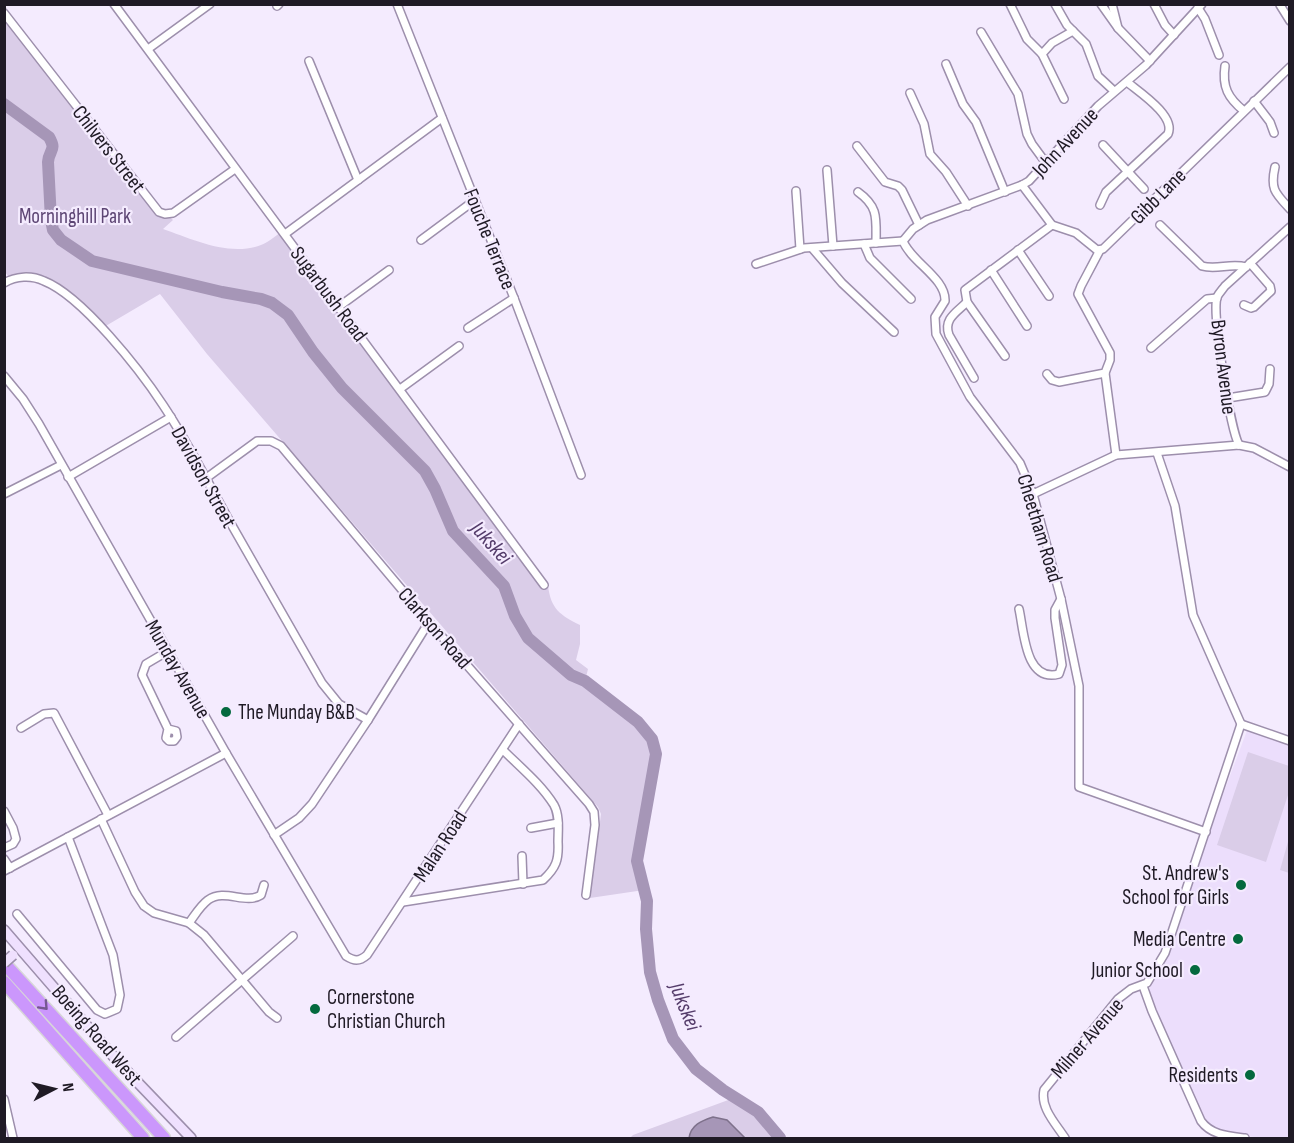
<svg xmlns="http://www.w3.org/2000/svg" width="1294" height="1143" viewBox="0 0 1294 1143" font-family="'Sofia Sans Condensed',sans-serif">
	<rect width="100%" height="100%" fill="#f4ebfe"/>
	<path fill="#ecdefc" d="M 1248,728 L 1289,743 L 1289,1137 L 1285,1138 L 1262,1138 L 1223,1133 L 1211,1129 L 1200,1113 L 1150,998 L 1150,987 L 1174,941 L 1210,829 Z"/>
	<g fill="#dacde8">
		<path d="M 4,13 L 152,200 L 173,220 L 163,229 C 192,239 229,257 261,245 C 269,242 278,234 285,229 L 548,586 C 551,609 560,615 580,625 L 580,644 L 576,660 L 588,669 L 585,681 C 612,701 647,720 656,754 L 637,861 L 644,890 L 590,898 L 601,814 L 598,807 L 207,354 L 160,294 L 104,327 C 79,302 46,268 8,276 L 5,272 Z"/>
		<path d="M 1248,752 L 1289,766 L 1289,792 L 1266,862 L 1217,845 Z"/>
		<path d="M 1289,838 L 1289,873 L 1280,870 Z"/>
		<path d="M 731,1099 L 745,1107 L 776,1138 L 630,1138 L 633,1135 Z"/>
	</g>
	<path fill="#a696b7" stroke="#7e718b" stroke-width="1.5" d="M 713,1117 L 727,1120 L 745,1138 L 689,1138 C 691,1125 701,1121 713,1117 Z"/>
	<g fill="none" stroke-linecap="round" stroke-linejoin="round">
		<path stroke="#a696b7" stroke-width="12" d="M 4,104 L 49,137 C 57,151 49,149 48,162 L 51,220 L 53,230 L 61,240 L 92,261 L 222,292 L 261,299 L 272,303 L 288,315 L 313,352 L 342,388 L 425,471 L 435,489 L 453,531 L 504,586 L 515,616 L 528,638 L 571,675 L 585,681 L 638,722 L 652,739 L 656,754 L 637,861 L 647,901 L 646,929 L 650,972 L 658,1000 L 673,1039 L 696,1069 L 723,1090 L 758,1112 L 780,1138"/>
		<g stroke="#9d8fac" stroke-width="10">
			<g id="street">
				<path d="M 114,4 L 544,585"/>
				<path d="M 397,4 L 514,298 L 581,475"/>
				<path d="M 1010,4 L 1027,39 L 1042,54 L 1064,99"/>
				<path d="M 1055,4 L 1067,25 L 1086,44 L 1098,76 L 1114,91"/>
				<path d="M 1101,4 L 1118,28"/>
				<path d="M 1112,4 L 1118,28 L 1150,61"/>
				<path d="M 1154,4 L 1165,25 L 1174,35"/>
				<path d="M 1280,5 L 1290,21"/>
				<path d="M 277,6 L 279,4"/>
				<path d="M 1198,8 L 1205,19 L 1219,55"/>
				<path d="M 4,13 L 159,212 L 165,214 L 173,213 L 235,169"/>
				<path d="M 981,32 L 1018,94 L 1027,134 L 1032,144 L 1046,163"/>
				<path d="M 148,49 L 210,4"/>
				<path d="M 1042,54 L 1052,43 L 1073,31"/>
				<path d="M 309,61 L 358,180"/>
				<path d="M 946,64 L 963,104 L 976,122 L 1005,192"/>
				<path d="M 1225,66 C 1222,87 1228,98 1244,111"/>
				<path d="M 910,93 L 924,124 L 930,154 L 946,172 L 968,206"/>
				<path d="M 1254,101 L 1270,122 L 1274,133"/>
				<path d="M 1103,145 L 1144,189"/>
				<path d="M 857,146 L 885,182 L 898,186 L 902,190 L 919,225"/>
				<path d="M 1275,167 C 1270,189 1275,193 1290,209"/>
				<path d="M 827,170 L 833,246"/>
				<path d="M 1022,185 L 1052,225 L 1076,233 L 1097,250 L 1103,249 L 1290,67"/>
				<path d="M 796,191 L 800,249"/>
				<path d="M 858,192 C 879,207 876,219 876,243"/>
				<path d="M 1100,205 L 1106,192 L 1168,134 C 1176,116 1139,92 1127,82"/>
				<path d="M 1160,225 L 1202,266 C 1216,270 1231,263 1246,267"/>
				<path d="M 285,234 L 442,118"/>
				<path d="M 421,240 L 475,200"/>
				<path d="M 903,241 C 911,262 946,278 945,301 L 935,317 L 936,334 L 970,397 L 1020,463 L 1033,494 L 1061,599 L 1079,686 L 1079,787 L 1206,832"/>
				<path d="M 903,241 L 913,229 L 927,220 L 1022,185 L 1029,181 L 1098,106 L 1146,65 L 1202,4"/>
				<path d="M 864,244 L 870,258 L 911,299"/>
				<path d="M 812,248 L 842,283 L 894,332"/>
				<path d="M 1018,250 L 1049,296"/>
				<path d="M 756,264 L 804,248 L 903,241"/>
				<path d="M 991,270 L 1027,326"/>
				<path d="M 4,283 C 16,276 31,275 44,281 C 82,296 140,370 163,405 C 191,447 213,493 238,536 C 266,585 294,634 322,683 L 339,704 L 368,720"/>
				<path d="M 967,302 C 957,312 943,319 949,335 L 974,378"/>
				<path d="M 1244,305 L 1251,308 L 1254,307 L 1271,291 L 1270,286 L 1250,263"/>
				<path d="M 337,308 L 389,270"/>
				<path d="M 468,328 L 514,298"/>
				<path d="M 1151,348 L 1207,299 L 1217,298"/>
				<path d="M 1005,356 L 967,302 L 965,290 L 1052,225"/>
				<path d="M 1105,373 L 1116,455"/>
				<path d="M 1047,374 L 1052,380 L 1059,382 L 1105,373 L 1110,360 L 1110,353 L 1078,294 L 1081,286 L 1100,250"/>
				<path d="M 4,376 L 23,399 L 39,424 L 226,753 L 346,956 C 354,961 359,962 367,955 L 519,724"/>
				<path d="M 400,389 L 459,346"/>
				<path d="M 1228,398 L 1265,392 L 1269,384 L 1270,369"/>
				<path d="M 1239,445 C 1230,428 1212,314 1217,297 C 1219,293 1222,290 1225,286 L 1290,227"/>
				<path d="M 1157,453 L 1175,506 L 1193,615 L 1241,724"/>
				<path d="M 68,477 L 171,417"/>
				<path d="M 205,479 L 257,441 L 271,441 L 281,446 L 429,622 L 589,804 L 594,812 L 595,825 L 586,895"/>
				<path d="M 4,494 L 61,465"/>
				<path d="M 1033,494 L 1116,455 L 1239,445 L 1254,448 L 1290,467"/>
				<path d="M 1019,609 C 1024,631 1025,683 1059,674 L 1062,665 L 1055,618 L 1055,610 L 1061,599"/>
				<path d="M 168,651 L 146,664 L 142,675 L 168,729 L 166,738 L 169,741 L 174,741 L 177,737 L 176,731 L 168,729"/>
				<path d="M 1241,724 L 1290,741"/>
				<path d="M 21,728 L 44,714 L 54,713 L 108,815"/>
				<path d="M 4,811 L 13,828 L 16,839 L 13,844 L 4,848"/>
				<path d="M 101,819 L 135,892 L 144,906 L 154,913 L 189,923 L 204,935 L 269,1012 L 277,1018"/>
				<path d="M 531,828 L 558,823"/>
				<path d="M 274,835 L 299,818 L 312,804 L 368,720 L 429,622"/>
				<path d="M 522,856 L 523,884"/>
				<path d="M 4,859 L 10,868"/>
				<path d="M 4,871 L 226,753"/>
				<path d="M 403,902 L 543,880 C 556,868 559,860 558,842 C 558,831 560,816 554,805 C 541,784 520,767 503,750"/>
				<path d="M 17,914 L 97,1010 L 105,1014 L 117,1009 L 120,995 L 113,955 L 68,837"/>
				<path d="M 189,923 C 195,915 200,906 208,900 C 225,888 245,905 261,895 L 264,885"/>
				<path d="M 1143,986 L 1152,1011 L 1201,1121 C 1211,1135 1228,1136 1245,1138"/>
				<path d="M 176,1037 L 293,936"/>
				<path d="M 4,1099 L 13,1138"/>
				<path d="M 1065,1138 C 1056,1124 1040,1108 1044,1090 L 1118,999 L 1131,989 L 1147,983 L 1165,953 L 1241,724"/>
			</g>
		</g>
		<g stroke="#9d8fac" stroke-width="12">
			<path id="secondary" d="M 4,930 L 120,1064 L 191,1138"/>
		</g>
		<g stroke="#d7d6d8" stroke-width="15">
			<g id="highway">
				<path d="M 4,963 L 164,1138"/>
				<path d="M 4,982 L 143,1138"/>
			</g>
		</g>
		<use href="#street" stroke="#fff" stroke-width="7"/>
		<use href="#secondary" stroke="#efe0fe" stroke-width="9"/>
		<use href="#highway" stroke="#cb97fc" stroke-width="12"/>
		<g stroke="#9d8fac" stroke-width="12" stroke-linecap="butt">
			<path id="secondary-bridge" d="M 4,963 L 13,955"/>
		</g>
		<use href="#secondary-bridge" stroke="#efe0fe" stroke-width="9"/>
	</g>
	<defs><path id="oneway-chevron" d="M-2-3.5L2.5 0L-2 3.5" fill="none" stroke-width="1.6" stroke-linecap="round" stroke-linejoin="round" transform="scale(1.5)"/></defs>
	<use stroke="#755890" href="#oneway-chevron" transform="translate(44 1006) rotate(47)"/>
	<g fill="#04693e" stroke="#f4ebfe" stroke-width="2">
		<circle cx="226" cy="712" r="6"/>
		<circle cx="1241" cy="885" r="6"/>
		<circle cx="1238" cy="939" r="6"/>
		<circle cx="1195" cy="970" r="6"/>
		<circle cx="315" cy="1009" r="6"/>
		<circle cx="1250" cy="1075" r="6"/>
	</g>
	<g text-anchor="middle" stroke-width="4.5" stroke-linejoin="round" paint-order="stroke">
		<g font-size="21" fill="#1f1a25" stroke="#f4ebfe">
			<text transform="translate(1065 142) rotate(-47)" y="7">John Avenue</text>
			<text transform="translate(109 149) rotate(52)" y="7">Chilvers Street</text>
			<text transform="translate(1158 196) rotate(-45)" y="7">Gibb Lane</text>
			<text transform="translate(490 239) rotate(68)" y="7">Fouche Terrace</text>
			<text transform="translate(329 294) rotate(53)" y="7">Sugarbush Road</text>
			<text transform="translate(1224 367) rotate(83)" y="7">Byron Avenue</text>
			<text transform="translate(204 477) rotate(61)" y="7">Davidson Street</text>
			<text transform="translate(1040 528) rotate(73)" y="7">Cheetham Road</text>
			<text transform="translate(435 628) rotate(49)" y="7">Clarkson Road</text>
			<text transform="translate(178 669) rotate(60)" y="7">Munday Avenue</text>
			<text transform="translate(440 846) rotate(-57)" y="7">Malan Road</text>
			<text transform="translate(97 1035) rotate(49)" y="7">Boeing Road West</text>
			<text transform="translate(1087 1038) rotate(-49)" y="7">Milner Avenue</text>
		</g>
		<g font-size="21" fill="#5d4574" stroke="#f4ebfe">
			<text x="75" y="223">Morninghill Park</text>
		</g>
		<g font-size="21" fill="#1f1a25" stroke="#f4ebfe" text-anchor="end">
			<text x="238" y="719" text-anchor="start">The Munday B&amp;B</text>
			<text x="1229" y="880">St. Andrew's<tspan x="1229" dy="24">School for Girls</tspan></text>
			<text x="1226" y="946">Media Centre</text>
			<text x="1183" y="977">Junior School</text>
			<text x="327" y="1004" text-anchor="start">Cornerstone<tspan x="327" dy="24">Christian Church</tspan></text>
			<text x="1238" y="1082">Residents</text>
		</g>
		<g font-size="22" font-style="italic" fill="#553d6b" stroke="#f4ebfe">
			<text transform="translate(492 542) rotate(48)" y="8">Jukskei</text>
			<text transform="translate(686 1006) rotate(68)" y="8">Jukskei</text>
		</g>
	</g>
	<rect width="1294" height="1143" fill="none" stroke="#1f1a25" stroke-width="12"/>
	<g transform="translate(54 1089) rotate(83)" stroke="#f4ebfe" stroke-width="4.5" paint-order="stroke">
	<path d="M0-4.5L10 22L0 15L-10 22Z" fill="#1f1a25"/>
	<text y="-9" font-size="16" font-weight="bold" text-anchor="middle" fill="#1f1a25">N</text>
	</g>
</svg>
